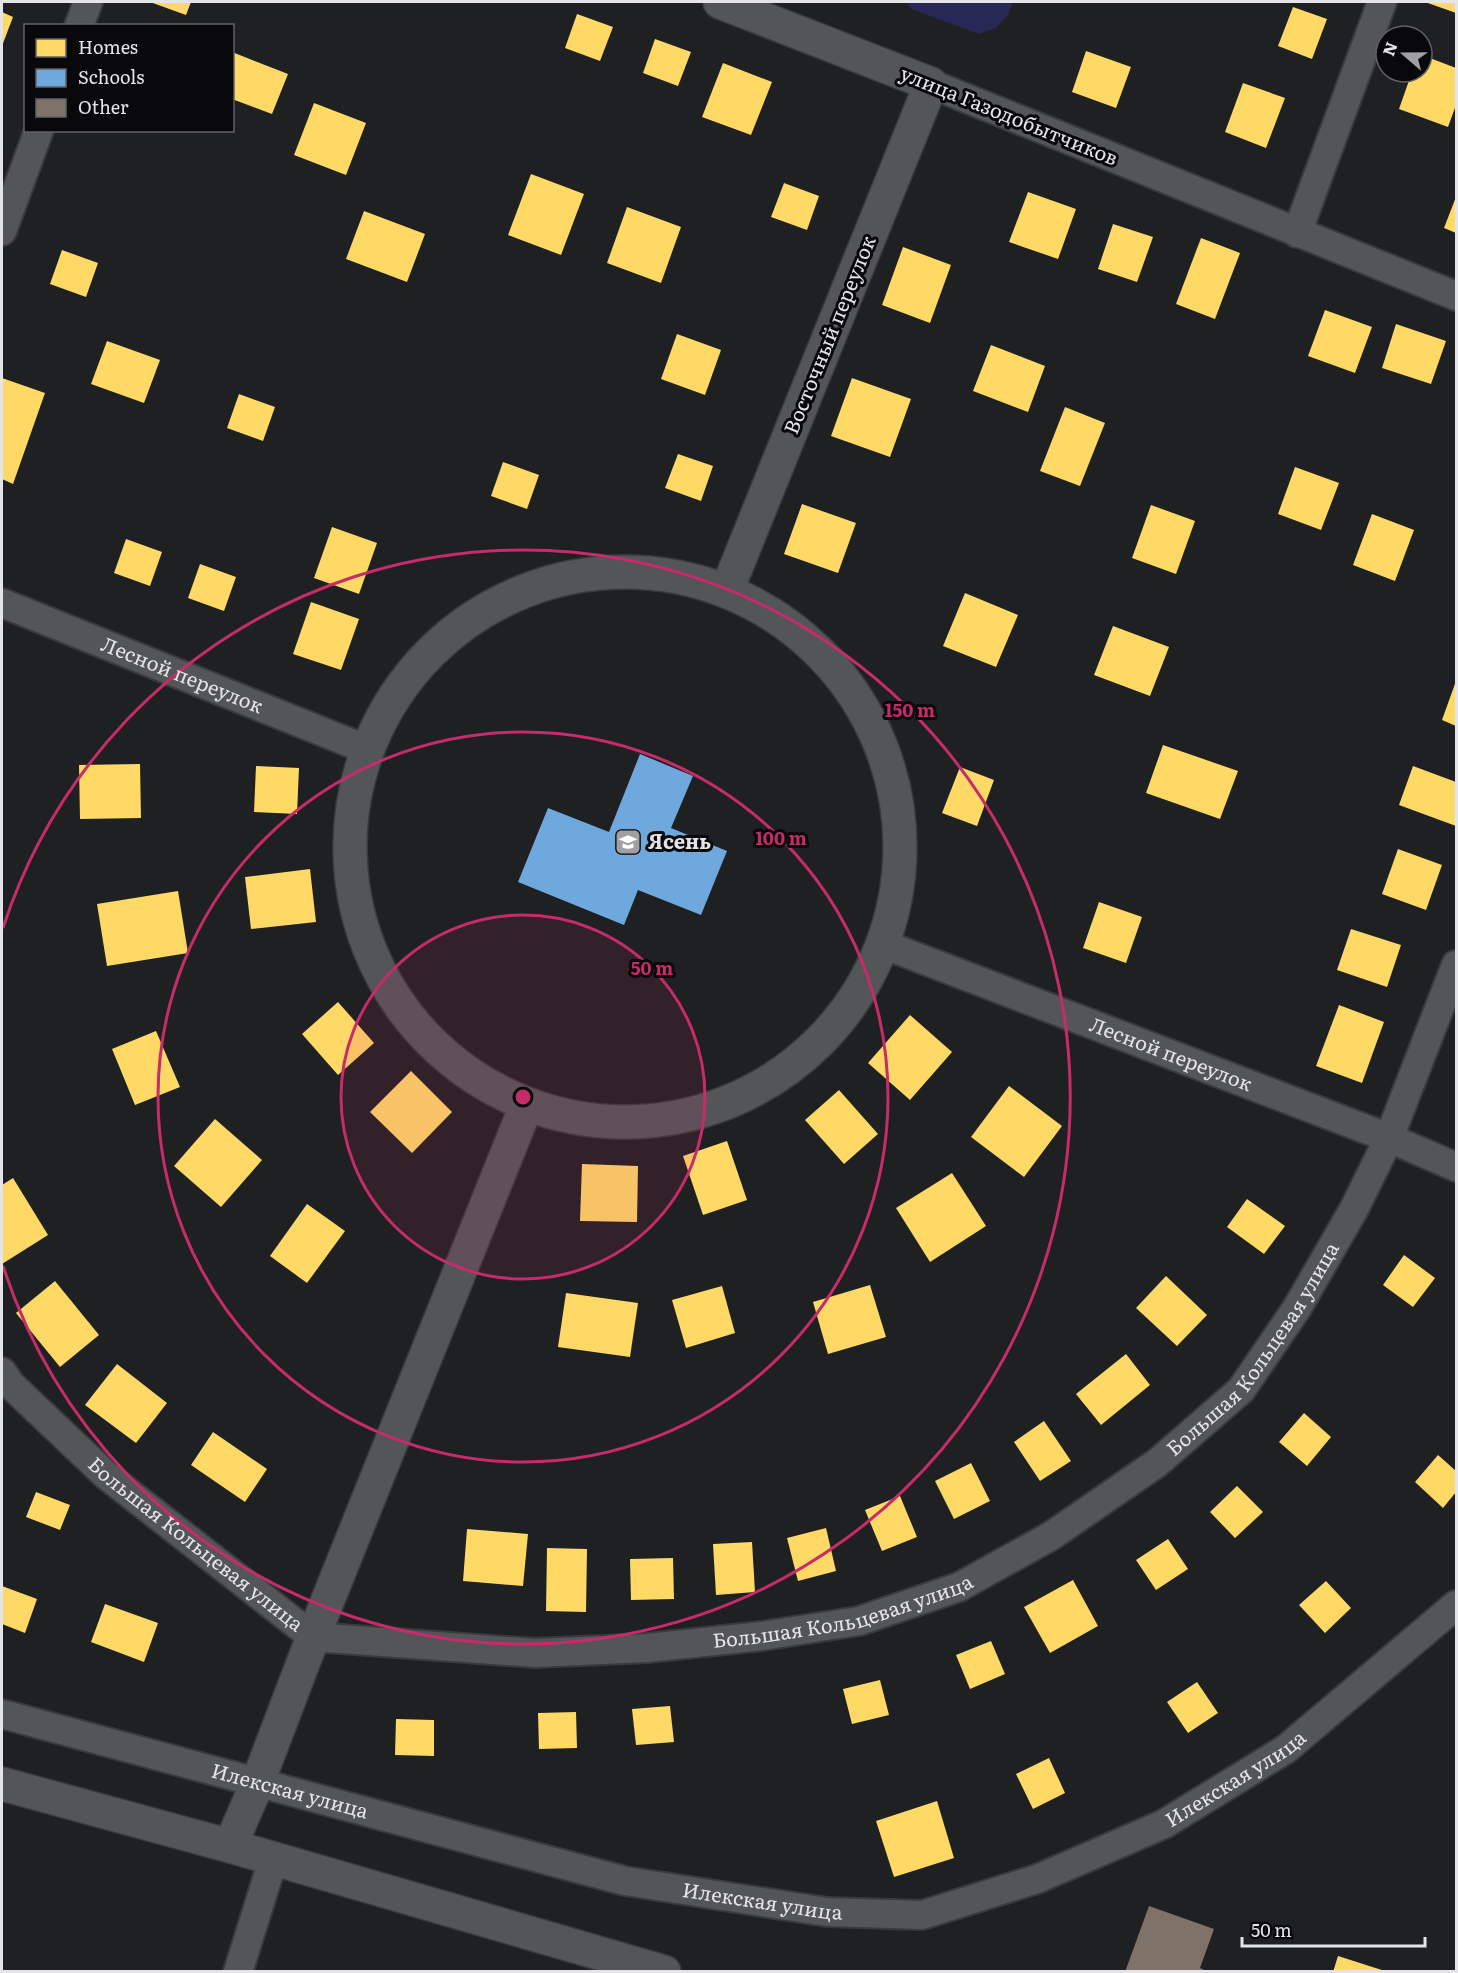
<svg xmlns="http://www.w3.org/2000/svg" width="1458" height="1973" viewBox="0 0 1458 1973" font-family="Literata,serif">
	<rect width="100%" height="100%" fill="#1f2022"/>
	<path fill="#272855" d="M 907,2 L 1013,2 L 1008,15 L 996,28 L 979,34 L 911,9 Z"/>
	<g fill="#ffd966">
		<path d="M 150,2 L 191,2 L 186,15 Z"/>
		<path d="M 1425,2 L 1456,2 L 1456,13 Z"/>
		<path d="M 1293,7 L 1327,19 L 1312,59 L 1278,46 Z"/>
		<path d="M 2,12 L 13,17 L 2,46 Z"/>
		<path d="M 577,14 L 613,27 L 600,61 L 565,48 Z"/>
		<path d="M 655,39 L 691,52 L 678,86 L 643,73 Z"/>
		<path d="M 1086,51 L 1131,67 L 1116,108 L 1072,92 Z"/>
		<path d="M 232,52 L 288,74 L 272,114 L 232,99 Z"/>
		<path d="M 1422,55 L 1456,68 L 1456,105 L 1448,127 L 1399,109 L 1412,72 L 1422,72 Z"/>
		<path d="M 723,63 L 772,82 L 751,135 L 702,117 Z"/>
		<path d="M 1243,83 L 1285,98 L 1266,148 L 1225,132 Z"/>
		<path d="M 314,103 L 366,123 L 346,175 L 294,155 Z"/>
		<path d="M 531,174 L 584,194 L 561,255 L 508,235 Z"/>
		<path d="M 784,183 L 819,196 L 807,230 L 771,217 Z"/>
		<path d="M 1028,192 L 1076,209 L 1058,259 L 1009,242 Z"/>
		<path d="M 1456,197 L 1456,233 L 1444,228 Z"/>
		<path d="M 627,207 L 681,227 L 661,283 L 607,263 Z"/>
		<path d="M 364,211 L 425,234 L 407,282 L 346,259 Z"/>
		<path d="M 1113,224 L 1153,237 L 1137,282 L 1098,269 Z"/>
		<path d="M 1201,238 L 1240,253 L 1215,319 L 1176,304 Z"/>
		<path d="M 903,247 L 951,265 L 930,323 L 882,305 Z"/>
		<path d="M 62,250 L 98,263 L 86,297 L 50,284 Z"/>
		<path d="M 1325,310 L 1372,327 L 1355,373 L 1308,356 Z"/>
		<path d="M 1396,324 L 1446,341 L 1431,384 L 1382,368 Z"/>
		<path d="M 677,334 L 721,350 L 705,395 L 661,379 Z"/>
		<path d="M 107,341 L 160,360 L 144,403 L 91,384 Z"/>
		<path d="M 991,345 L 1045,366 L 1028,412 L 973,391 Z"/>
		<path d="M 2,378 L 45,393 L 13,484 L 2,479 Z"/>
		<path d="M 852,378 L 911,399 L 890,457 L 831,436 Z"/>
		<path d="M 239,394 L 275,407 L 263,441 L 227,428 Z"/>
		<path d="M 1065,407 L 1105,423 L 1080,486 L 1040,471 Z"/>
		<path d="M 678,454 L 713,466 L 701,501 L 665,488 Z"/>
		<path d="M 503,462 L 539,475 L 527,509 L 491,496 Z"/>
		<path d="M 1295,467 L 1339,483 L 1321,530 L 1278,514 Z"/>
		<path d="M 802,504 L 856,523 L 838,573 L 784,554 Z"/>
		<path d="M 1151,505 L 1195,521 L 1176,574 L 1132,558 Z"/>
		<path d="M 1372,514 L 1414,530 L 1395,581 L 1353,565 Z"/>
		<path d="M 332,527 L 377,543 L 359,594 L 314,578 Z"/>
		<path d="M 126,539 L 162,552 L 150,586 L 114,573 Z"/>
		<path d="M 200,564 L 236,577 L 224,611 L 188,598 Z"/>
		<path d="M 965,593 L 1018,615 L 996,667 L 943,646 Z"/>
		<path d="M 311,602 L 359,619 L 341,670 L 293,654 Z"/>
		<path d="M 1113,626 L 1169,647 L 1150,696 L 1094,675 Z"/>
		<path d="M 1456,681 L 1456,726 L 1442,720 Z"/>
		<path d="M 1163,745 L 1238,771 L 1220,819 L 1146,793 Z"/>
		<path d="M 140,764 L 141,818 L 80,819 L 79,765 Z"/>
		<path d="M 256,766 L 299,768 L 297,814 L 254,812 Z"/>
		<path d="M 1413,766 L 1456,782 L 1456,826 L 1399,805 Z"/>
		<path d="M 960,767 L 994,780 L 977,826 L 942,813 Z"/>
		<path d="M 1398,849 L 1442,865 L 1426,910 L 1382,894 Z"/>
		<path d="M 310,869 L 316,922 L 251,929 L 245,877 Z"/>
		<path d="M 178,891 L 188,953 L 107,966 L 97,904 Z"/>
		<path d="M 1099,902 L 1142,917 L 1126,963 L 1083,948 Z"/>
		<path d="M 1351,929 L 1401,945 L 1387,987 L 1337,970 Z"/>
		<path d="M 338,1002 L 374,1043 L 338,1075 L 302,1034 Z"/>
		<path d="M 1339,1005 L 1384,1022 L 1362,1083 L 1316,1066 Z"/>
		<path d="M 910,1015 L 952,1052 L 910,1100 L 868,1063 Z"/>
		<path d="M 156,1031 L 180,1087 L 135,1105 L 112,1049 Z"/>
		<path d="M 411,1071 L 452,1112 L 412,1153 L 370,1112 Z"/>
		<path d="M 1009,1086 L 1062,1126 L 1024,1177 L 971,1137 Z"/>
		<path d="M 839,1090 L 878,1134 L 844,1164 L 805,1120 Z"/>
		<path d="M 215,1119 L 262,1160 L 221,1207 L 174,1166 Z"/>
		<path d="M 727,1141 L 747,1200 L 703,1215 L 683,1156 Z"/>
		<path d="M 582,1164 L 638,1166 L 637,1222 L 580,1221 Z"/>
		<path d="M 952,1173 L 986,1226 L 930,1262 L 896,1208 Z"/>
		<path d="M 13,1178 L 48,1235 L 2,1264 L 2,1185 Z"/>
		<path d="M 1247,1199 L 1285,1226 L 1264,1254 L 1227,1227 Z"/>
		<path d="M 307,1204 L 345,1231 L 307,1283 L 270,1256 Z"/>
		<path d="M 1404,1255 L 1435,1278 L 1413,1307 L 1383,1285 Z"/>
		<path d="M 1166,1276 L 1207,1315 L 1177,1346 L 1136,1308 Z"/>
		<path d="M 55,1281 L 99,1335 L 60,1367 L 16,1313 Z"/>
		<path d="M 870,1285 L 886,1337 L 828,1354 L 813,1302 Z"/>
		<path d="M 722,1286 L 735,1333 L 686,1348 L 672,1300 Z"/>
		<path d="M 566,1293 L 638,1303 L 630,1357 L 558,1347 Z"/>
		<path d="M 1126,1354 L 1150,1385 L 1101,1425 L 1076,1394 Z"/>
		<path d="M 117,1364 L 167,1403 L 136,1443 L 85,1405 Z"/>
		<path d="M 1304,1413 L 1331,1437 L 1307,1466 L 1279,1442 Z"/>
		<path d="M 1044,1421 L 1071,1461 L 1040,1481 L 1014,1442 Z"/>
		<path d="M 213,1432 L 267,1469 L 245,1502 L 191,1465 Z"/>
		<path d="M 1438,1455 L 1456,1471 L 1456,1492 L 1443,1508 L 1415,1482 Z"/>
		<path d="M 971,1463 L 990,1501 L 954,1519 L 935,1481 Z"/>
		<path d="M 1237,1486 L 1263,1512 L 1235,1538 L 1210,1512 Z"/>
		<path d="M 36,1492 L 70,1505 L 60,1530 L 26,1517 Z"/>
		<path d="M 900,1496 L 917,1537 L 882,1551 L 865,1510 Z"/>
		<path d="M 826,1528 L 836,1571 L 798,1581 L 787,1538 Z"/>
		<path d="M 467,1529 L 528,1534 L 523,1586 L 463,1581 Z"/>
		<path d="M 1168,1539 L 1188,1569 L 1156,1590 L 1136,1560 Z"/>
		<path d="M 752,1542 L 755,1592 L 716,1595 L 713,1544 Z"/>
		<path d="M 547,1548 L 587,1549 L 586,1612 L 546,1611 Z"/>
		<path d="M 673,1558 L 674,1599 L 631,1600 L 630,1559 Z"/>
		<path d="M 1073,1580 L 1098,1626 L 1050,1653 L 1024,1607 Z"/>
		<path d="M 1326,1581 L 1351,1608 L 1325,1633 L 1299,1605 Z"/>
		<path d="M 2,1586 L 37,1599 L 25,1633 L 2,1624 Z"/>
		<path d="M 105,1604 L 158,1623 L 144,1662 L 91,1642 Z"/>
		<path d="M 991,1641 L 1005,1674 L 970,1689 L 956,1655 Z"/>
		<path d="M 880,1680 L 889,1715 L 852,1724 L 843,1689 Z"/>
		<path d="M 1197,1682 L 1218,1713 L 1188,1733 L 1167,1702 Z"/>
		<path d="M 670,1706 L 674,1742 L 636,1745 L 632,1709 Z"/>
		<path d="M 576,1712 L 577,1748 L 539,1749 L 538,1713 Z"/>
		<path d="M 396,1719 L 434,1720 L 434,1756 L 395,1755 Z"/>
		<path d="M 1049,1758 L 1065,1793 L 1033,1809 L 1016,1774 Z"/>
		<path d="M 937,1801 L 954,1858 L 894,1877 L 876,1821 Z"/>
		<path d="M 1338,1956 L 1385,1971 L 1385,1972 L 1333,1972 Z"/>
	</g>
	<path fill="#6fa8dc" d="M 640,754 L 693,776 L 671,828 L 727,851 L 701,915 L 638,890 L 624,925 L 518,882 L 548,808 L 609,832 Z"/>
	<path fill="#7f7369" d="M 1149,1906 L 1214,1929 L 1200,1968 L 1209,1972 L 1125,1972 Z"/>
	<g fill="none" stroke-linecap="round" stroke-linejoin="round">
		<g stroke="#393a3b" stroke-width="32">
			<g id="minor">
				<path d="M 79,26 L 88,2"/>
				<path d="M 931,84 L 1456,296"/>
				<path d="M 2,231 L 39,130"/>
				<path d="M 1297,233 L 1382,2"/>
				<path id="s1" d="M 2,603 L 363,748"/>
				<path id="s2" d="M 885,945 L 1389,1138 L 1456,1167"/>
				<path id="s3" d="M 2,1372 L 11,1385 L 106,1475 L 313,1637 L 535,1653 L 647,1648 L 762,1636 L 859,1621 L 959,1587 L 1051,1536 L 1157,1463 L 1241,1390 L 1297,1308 L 1354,1209 L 1389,1138 L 1456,965"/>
				<path id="s4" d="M 2,1714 L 625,1881 L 827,1912 L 922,1915 L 1037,1879 L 1164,1824 L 1286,1749 L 1456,1605"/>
				<path d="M 238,1972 L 273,1860"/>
			</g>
		</g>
		<g stroke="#393a3b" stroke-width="36">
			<g id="tertiary">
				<path d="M 720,2 L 931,84 L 729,585"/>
				<circle cx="625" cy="847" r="275"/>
				<path d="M 2,1784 L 230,1846 L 664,1972"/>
				<path d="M 230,1846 L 257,1784 L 313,1637 L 525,1109"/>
			</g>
		</g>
		<use href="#minor" stroke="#545557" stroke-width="28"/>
		<use href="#tertiary" stroke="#545557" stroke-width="33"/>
	</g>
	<circle cx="523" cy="1097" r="182" fill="#c62c69" fill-opacity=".12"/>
	<g fill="none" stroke="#c62c69" stroke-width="3">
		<circle cx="523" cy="1097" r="182"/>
		<circle cx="523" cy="1097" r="365"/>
		<path d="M3 928A547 547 0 1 1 3 1266"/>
	</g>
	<defs>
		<g id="school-square" transform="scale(1.35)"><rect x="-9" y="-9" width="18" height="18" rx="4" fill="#a0a0a3" stroke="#09090b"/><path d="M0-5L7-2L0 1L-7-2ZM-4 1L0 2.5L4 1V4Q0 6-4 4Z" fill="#fff"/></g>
	</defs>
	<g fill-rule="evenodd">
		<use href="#school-square" x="628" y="842"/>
	</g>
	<g text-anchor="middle" stroke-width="6" stroke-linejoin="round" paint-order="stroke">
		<g font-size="20" fill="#e5e5e9" stroke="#09090b">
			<text transform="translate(1009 116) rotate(22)" y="7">улица Газодобытчиков</text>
			<text transform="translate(830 335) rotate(-68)" y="7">Восточный переулок</text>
			<text dy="7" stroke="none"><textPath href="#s1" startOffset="194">Лесной переулок</textPath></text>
			<text dy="7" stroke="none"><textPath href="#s2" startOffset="306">Лесной переулок</textPath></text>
			<text dy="7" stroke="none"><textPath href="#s3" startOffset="1448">Большая Кольцевая улица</textPath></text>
			<text dy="7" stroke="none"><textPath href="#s3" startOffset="260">Большая Кольцевая улица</textPath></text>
			<text dy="7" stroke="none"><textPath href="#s3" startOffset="944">Большая Кольцевая улица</textPath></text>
			<text dy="7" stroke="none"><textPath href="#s4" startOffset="1288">Илекская улица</textPath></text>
			<text dy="7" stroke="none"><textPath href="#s4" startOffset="298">Илекская улица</textPath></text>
			<text dy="7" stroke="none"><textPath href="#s4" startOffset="784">Илекская улица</textPath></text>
		</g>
		<g font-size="20" font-weight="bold" fill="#e5e5e9" stroke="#09090b" text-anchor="start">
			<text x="648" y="849">Ясень</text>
		</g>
	</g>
	<circle cx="523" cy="1097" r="9" fill="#c62c69" stroke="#09090b" stroke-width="3"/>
	<g font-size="18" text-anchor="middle" font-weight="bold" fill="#c62c69" stroke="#09090b" stroke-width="6" stroke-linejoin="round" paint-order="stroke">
		<text x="910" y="717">150 m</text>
		<text x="781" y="845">100 m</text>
		<text x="652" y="975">50 m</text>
	</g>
	<rect width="1458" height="1973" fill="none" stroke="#e5e5e9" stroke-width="6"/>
	<rect x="24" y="24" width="210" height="108" fill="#09090b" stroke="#616164" stroke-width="1.5"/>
	<rect x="36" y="39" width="30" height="18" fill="#ffd966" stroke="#616164" stroke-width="1.5"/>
	<text x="78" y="54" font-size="18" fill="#e5e5e9">Homes</text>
	<rect x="36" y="69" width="30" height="18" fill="#6fa8dc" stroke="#616164" stroke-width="1.5"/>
	<text x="78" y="84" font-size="18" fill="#e5e5e9">Schools</text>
	<rect x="36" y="99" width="30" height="18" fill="#7f7369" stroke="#616164" stroke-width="1.5"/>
	<text x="78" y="114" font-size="18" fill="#e5e5e9">Other</text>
	<g transform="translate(1404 54) rotate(290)"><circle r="28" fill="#09090b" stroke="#616164" stroke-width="1.5"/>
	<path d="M0-4.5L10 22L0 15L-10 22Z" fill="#a0a0a3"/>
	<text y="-9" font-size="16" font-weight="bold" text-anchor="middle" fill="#e5e5e9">N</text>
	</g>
	<path d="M1242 1937v9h183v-9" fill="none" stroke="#e5e5e9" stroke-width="3"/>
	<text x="1251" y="1937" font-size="18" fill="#e5e5e9" stroke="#09090b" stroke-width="4.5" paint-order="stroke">50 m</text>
</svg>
